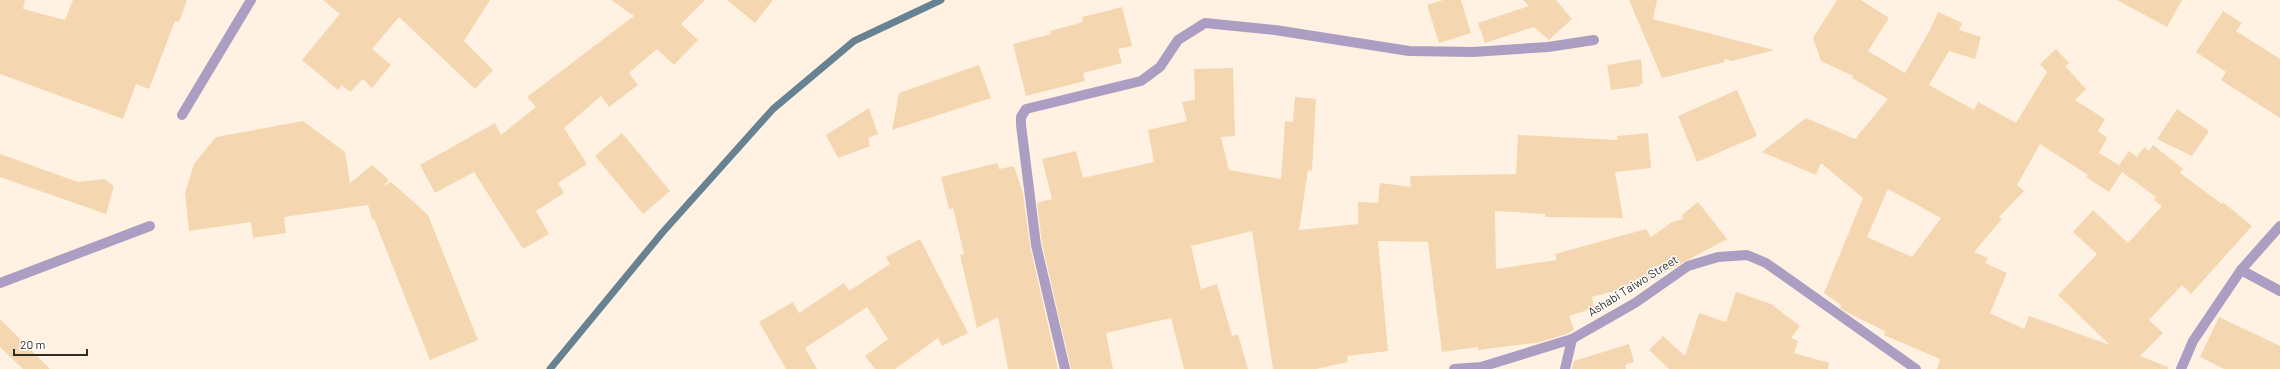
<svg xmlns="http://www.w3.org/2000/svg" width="2280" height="369" viewBox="0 0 2280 369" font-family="Barlow,sans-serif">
	<rect width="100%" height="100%" fill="#fff2e2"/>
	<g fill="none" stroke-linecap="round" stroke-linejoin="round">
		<path stroke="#678293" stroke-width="7" d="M 550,369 L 662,233 L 773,109 L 854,41 L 941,0"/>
	</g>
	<g fill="#f4d7b0" fill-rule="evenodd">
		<path d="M 0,0 L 25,0 L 23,9 L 65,20 L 73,0 L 187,0 L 179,22 L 175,21 L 149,89 L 136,84 L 123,119 L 0,74 Z"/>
		<path d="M 323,0 L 490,0 L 464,41 L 493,70 L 475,89 L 399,17 L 372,49 L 391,65 L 372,88 L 363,79 L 350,92 L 342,85 L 338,90 L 302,60 L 340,14 Z"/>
		<path d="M 611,0 L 705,0 L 681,24 L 698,40 L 674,65 L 657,49 L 629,73 L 638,85 L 609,107 L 601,96 L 564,128 L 587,164 L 558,183 L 564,193 L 536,211 L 549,234 L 523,249 L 474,172 L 435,193 L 420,165 L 495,123 L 501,135 L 536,107 L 527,97 L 634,16 Z"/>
		<path d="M 727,0 L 773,0 L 755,23 Z"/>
		<path d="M 1443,0 L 1461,0 L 1471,33 L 1439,43 L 1427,5 Z"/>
		<path d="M 1523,0 L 1556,0 L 1572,19 L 1549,40 L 1534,27 L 1485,43 L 1478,23 L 1529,6 Z"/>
		<path d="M 1629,0 L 1657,0 L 1653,19 L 1774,50 L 1732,61 L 1724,59 L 1725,62 L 1662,78 Z"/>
		<path d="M 1837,0 L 1861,0 L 1889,18 L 1868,51 L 1905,73 L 1930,30 L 1938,12 L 1962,23 L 1959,30 L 1981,37 L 1975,59 L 1949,51 L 1929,85 L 1974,110 L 1978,102 L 2016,123 L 2047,72 L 2040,64 L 2056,49 L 2069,63 L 2065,66 L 2086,89 L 2075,100 L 2105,119 L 2098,131 L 2107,138 L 2099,153 L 2119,165 L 2129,151 L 2137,157 L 2144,147 L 2149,151 L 2153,145 L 2183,169 L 2180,173 L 2222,204 L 2223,202 L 2252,226 L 2191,294 L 2182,285 L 2149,320 L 2163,333 L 2140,356 L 2168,367 L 2168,369 L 1937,369 L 1940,359 L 1884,335 L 1885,331 L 1848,313 L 1840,308 L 1841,305 L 1824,293 L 1863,198 L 1821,163 L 1816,175 L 1762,152 L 1806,118 L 1855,139 L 1888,99 L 1852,78 L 1853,76 L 1821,61 L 1813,38 ZM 2040,144 L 2088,175 L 2086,177 L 2109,192 L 2122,172 L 2156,197 L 2154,200 L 2162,206 L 2128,243 L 2093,210 L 2073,232 L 2097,254 L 2058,295 L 2110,345 L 2029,316 L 2024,329 L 1990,313 L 2007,273 L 1985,263 L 1988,258 L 1974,252 L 2002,219 L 1999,217 L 2024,191 L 2017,185 ZM 1888,189 L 1941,218 L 1912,257 L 1867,237 Z"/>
		<path d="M 2117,0 L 2182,0 L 2167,27 Z"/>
		<path d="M 1122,7 L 1132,46 L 1118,49 L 1122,63 L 1083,73 L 1085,81 L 1026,96 L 1013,44 L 1051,34 L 1050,31 L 1083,22 L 1082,17 Z"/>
		<path d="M 2223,11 L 2242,23 L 2236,31 L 2280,59 L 2280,118 L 2221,80 L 2226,72 L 2196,52 Z"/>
		<path d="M 1641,59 L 1643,83 L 1640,84 L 1640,86 L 1611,90 L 1607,65 Z"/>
		<path d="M 979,65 L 991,98 L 892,130 L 899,93 Z"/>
		<path d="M 1233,68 L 1235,136 L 1221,137 L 1229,170 L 1281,179 L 1285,121 L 1293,122 L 1295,97 L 1316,99 L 1312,171 L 1308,170 L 1299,230 L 1358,224 L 1358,202 L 1378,203 L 1380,183 L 1411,187 L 1410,176 L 1516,174 L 1518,135 L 1618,140 L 1617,136 L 1648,133 L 1651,168 L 1615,172 L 1623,218 L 1545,217 L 1545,214 L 1495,211 L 1496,269 L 1557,260 L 1555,254 L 1646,229 L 1651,237 L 1672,222 L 1683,219 L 1682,215 L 1698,202 L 1727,239 L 1645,283 L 1592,297 L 1594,308 L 1569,316 L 1574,330 L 1569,333 L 1541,342 L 1478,350 L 1478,347 L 1442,352 L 1428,242 L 1378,241 L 1388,351 L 1347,356 L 1348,362 L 1316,369 L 1273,369 L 1252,231 L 1191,246 L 1201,289 L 1217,284 L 1232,336 L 1238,334 L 1248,369 L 1184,369 L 1171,318 L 1106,333 L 1113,369 L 1071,369 L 1042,244 L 1037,203 L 1052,199 L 1042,159 L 1076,151 L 1083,178 L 1154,162 L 1148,130 L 1187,121 L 1182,102 L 1195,100 L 1194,69 Z"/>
		<path d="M 1737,90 L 1757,136 L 1697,162 L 1678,116 Z"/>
		<path d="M 869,108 L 878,134 L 868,138 L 870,146 L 838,158 L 826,135 Z"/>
		<path d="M 2177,109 L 2209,131 L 2192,156 L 2157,139 Z"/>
		<path d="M 303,121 L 345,152 L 350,183 L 372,165 L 389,180 L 383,186 L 391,182 L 428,215 L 478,340 L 430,360 L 374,219 L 372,220 L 368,205 L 284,217 L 286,233 L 253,238 L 251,222 L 189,231 L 185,193 L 194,164 L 216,137 Z"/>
		<path d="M 622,133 L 670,191 L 643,214 L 595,156 Z"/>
		<path d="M 0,154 L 78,182 L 104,179 L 114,186 L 106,214 L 0,177 Z"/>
		<path d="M 997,163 L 999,169 L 1014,166 L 1023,193 L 1030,246 L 1058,369 L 1008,369 L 998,317 L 977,328 L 960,255 L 964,254 L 953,208 L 949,209 L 941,177 Z"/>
		<path d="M 920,239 L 968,333 L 942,346 L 938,338 L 895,369 L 875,369 L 865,356 L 888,339 L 867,307 L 805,348 L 817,369 L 786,369 L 759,322 L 793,302 L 799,313 L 844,283 L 849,291 L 890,264 L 886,257 Z"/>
		<path d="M 1736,292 L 1771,304 L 1800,326 L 1791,338 L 1798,341 L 1794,353 L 1829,363 L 1828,369 L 1669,369 L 1649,350 L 1663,336 L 1685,356 L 1699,313 L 1726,322 Z"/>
		<path d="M 2219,317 L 2280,346 L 2280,369 L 2224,369 L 2200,357 Z"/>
		<path d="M 0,319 L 50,369 L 23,369 L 0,347 Z"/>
		<path d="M 1629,344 L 1634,362 L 1625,365 L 1626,369 L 1572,369 L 1574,361 Z"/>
	</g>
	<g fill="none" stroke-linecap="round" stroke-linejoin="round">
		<path stroke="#ac9ec3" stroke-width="10" d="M 0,283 L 150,226"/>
		<g stroke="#ac9ec3" stroke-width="10">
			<path d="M 182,115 L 251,0"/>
			<path d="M 2241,270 L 2280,226"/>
			<path d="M 1065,369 L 1036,245 L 1021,125 L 1021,117 L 1026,109 L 1141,81 L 1160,67 L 1178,40 L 1205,23 L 1275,30 L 1409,51 L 1473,52 L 1548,47 L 1594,40"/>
			<path d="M 1454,369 L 1481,367 L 1572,339 L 1635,303 L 1688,266 L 1718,257 L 1747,255 L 1766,263 L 1916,369"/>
			<path d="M 1565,369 L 1572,339"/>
			<path d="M 2181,369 L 2193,341 L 2241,270 L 2280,291"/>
		</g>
	</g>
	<g text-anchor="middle" stroke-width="3" stroke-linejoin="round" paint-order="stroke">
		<g font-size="12" fill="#312b23" stroke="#fff">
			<text transform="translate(1633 286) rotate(-32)" y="4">Ashabi Taiwo Street</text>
		</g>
	</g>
	<path d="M14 349v6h73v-6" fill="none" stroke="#312b23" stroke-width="2"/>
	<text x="20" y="349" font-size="12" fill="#312b23" stroke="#ffffff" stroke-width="3" paint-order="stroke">20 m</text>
</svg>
